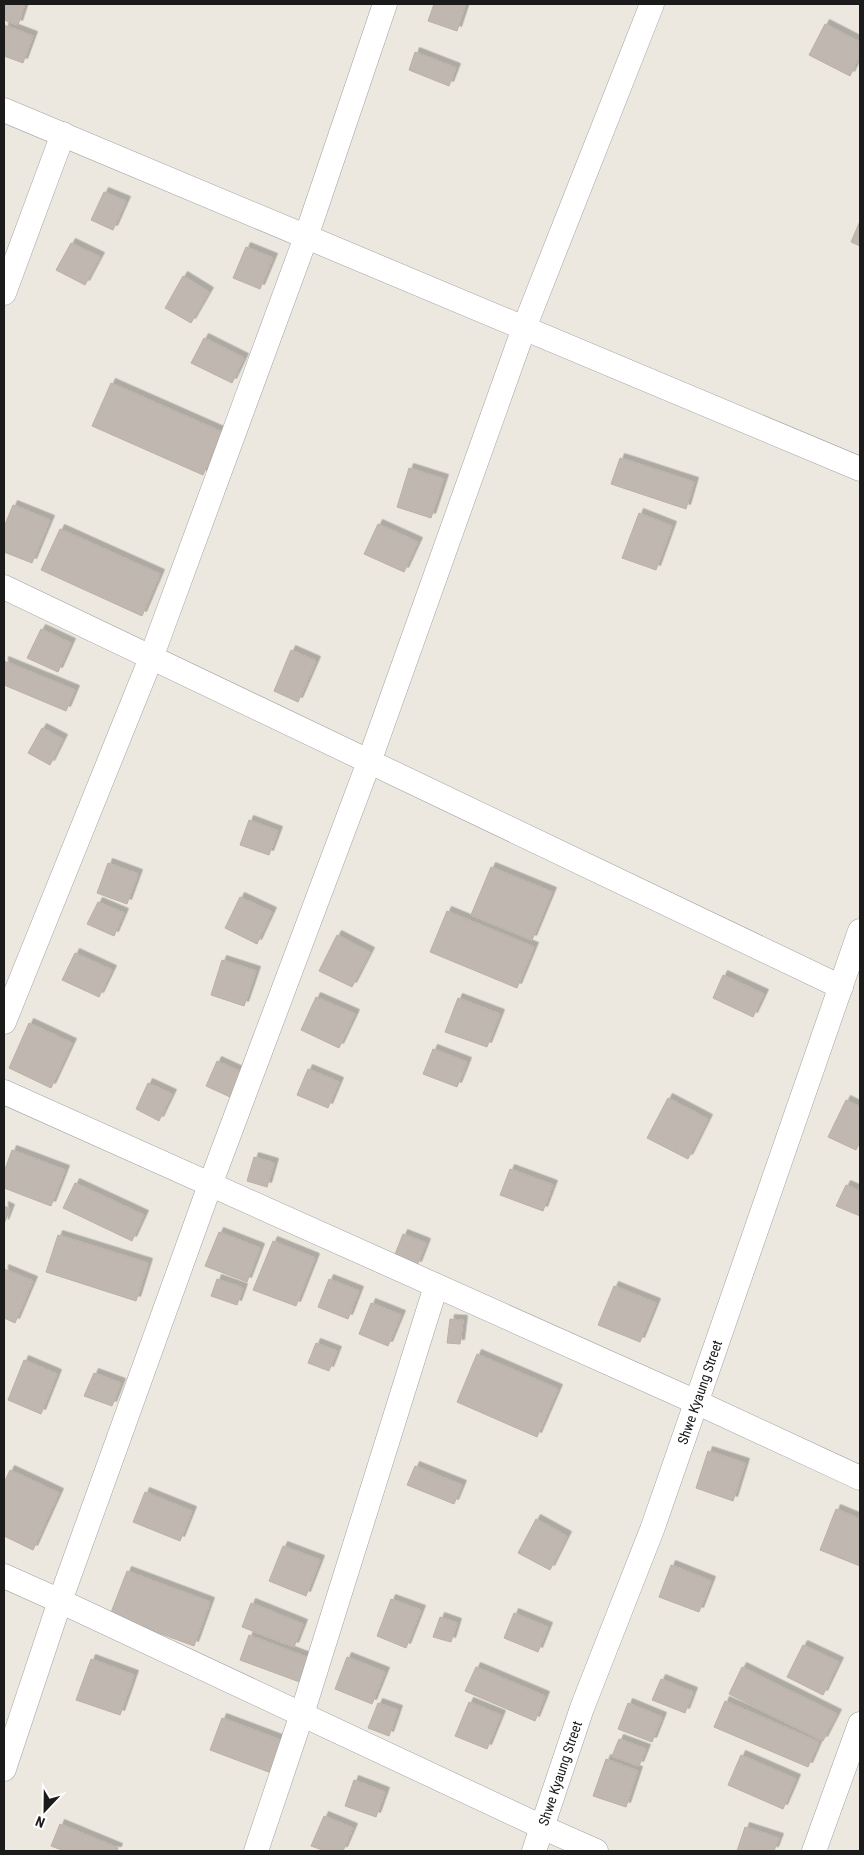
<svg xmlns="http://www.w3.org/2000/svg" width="864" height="1855" viewBox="0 0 864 1855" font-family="'Roboto Condensed',sans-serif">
	<defs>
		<filter id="shadow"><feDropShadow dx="4.5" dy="-4.5" stdDeviation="0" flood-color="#0004"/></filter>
	</defs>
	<rect width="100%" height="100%" fill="#ece8e0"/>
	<g fill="#c0b8b0" stroke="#bdafa3" filter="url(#shadow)">
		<path d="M 4,4 L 25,4 L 18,25 L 4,20 Z"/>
		<path d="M 434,4 L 466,4 L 457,31 L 428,21 Z"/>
		<path d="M 825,24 L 860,42 L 860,55 L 850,76 L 809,55 Z"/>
		<path d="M 4,25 L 33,36 L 23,63 L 4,56 Z"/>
		<path d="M 415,52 L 456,68 L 449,86 L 409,70 Z"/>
		<path d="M 104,192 L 126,201 L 113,230 L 91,220 Z"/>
		<path d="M 860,221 L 860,246 L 851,242 Z"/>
		<path d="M 71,243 L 100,257 L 85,285 L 56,270 Z"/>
		<path d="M 246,247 L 273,258 L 260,289 L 233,278 Z"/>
		<path d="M 183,276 L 209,292 L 191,323 L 165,308 Z"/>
		<path d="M 204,338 L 244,358 L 232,383 L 191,363 Z"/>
		<path d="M 111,383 L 222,432 L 203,475 L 92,426 Z"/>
		<path d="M 620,458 L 694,482 L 686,509 L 611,484 Z"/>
		<path d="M 409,468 L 444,479 L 431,518 L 397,507 Z"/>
		<path d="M 13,505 L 50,520 L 32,563 L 4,552 L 4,527 Z"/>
		<path d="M 639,513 L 672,526 L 656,570 L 622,558 Z"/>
		<path d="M 378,524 L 418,542 L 404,572 L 364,554 Z"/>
		<path d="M 60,529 L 160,574 L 142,616 L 41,570 Z"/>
		<path d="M 41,629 L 71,643 L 58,672 L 27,658 Z"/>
		<path d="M 291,650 L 316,661 L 298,702 L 274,691 Z"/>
		<path d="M 4,661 L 75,690 L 66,711 L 4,685 Z"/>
		<path d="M 42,728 L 63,739 L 50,765 L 28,753 Z"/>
		<path d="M 249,820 L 278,831 L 269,855 L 240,845 Z"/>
		<path d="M 108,863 L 138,874 L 127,904 L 97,893 Z"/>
		<path d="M 491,867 L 552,892 L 532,940 L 471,915 Z"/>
		<path d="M 240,897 L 272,912 L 257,944 L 225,928 Z"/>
		<path d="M 98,902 L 124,913 L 114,936 L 87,924 Z"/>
		<path d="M 447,911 L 534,947 L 517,988 L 430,952 Z"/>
		<path d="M 337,935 L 370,952 L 352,987 L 319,971 Z"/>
		<path d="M 75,953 L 112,970 L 99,997 L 62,980 Z"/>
		<path d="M 222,960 L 256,971 L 244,1006 L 211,995 Z"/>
		<path d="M 723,975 L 764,994 L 753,1017 L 713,998 Z"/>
		<path d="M 316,997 L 355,1014 L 339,1048 L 301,1030 Z"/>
		<path d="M 458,998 L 500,1014 L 487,1047 L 445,1032 Z"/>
		<path d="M 29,1023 L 72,1043 L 51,1088 L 9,1068 Z"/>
		<path d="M 433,1049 L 467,1062 L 457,1087 L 423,1074 Z"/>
		<path d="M 217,1061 L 241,1072 L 230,1097 L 206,1086 Z"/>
		<path d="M 308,1069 L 339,1082 L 328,1108 L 297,1095 Z"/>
		<path d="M 148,1083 L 172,1094 L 159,1121 L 136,1109 Z"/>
		<path d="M 668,1098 L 708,1119 L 688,1159 L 647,1138 Z"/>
		<path d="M 846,1100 L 860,1107 L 860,1142 L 856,1150 L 828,1137 Z"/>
		<path d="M 12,1150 L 65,1170 L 51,1206 L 4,1188 L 4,1172 Z"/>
		<path d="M 254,1157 L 274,1163 L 267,1187 L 247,1181 Z"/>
		<path d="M 510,1169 L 553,1185 L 543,1211 L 500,1195 Z"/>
		<path d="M 75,1183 L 144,1215 L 132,1241 L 63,1208 Z"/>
		<path d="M 846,1185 L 860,1191 L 860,1216 L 836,1206 Z"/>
		<path d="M 4,1206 L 10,1209 L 4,1224 Z"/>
		<path d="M 219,1232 L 260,1248 L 247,1282 L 205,1266 Z"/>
		<path d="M 403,1234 L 426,1243 L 417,1266 L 394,1257 Z"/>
		<path d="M 58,1235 L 148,1263 L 136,1301 L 46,1272 Z"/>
		<path d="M 273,1241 L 315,1258 L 296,1306 L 253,1290 Z"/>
		<path d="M 4,1269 L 33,1281 L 15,1323 L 4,1318 Z"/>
		<path d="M 217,1279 L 243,1288 L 237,1305 L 211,1296 Z"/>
		<path d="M 329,1279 L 359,1291 L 348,1319 L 318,1307 Z"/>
		<path d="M 614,1286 L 656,1303 L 640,1342 L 598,1325 Z"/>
		<path d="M 371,1303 L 401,1315 L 388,1346 L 359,1334 Z"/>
		<path d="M 450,1319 L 463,1320 L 460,1344 L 447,1343 Z"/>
		<path d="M 316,1343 L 337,1351 L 329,1371 L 308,1363 Z"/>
		<path d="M 477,1354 L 558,1389 L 537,1437 L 457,1402 Z"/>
		<path d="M 24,1360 L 57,1374 L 41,1414 L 8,1400 Z"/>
		<path d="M 94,1373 L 121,1383 L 112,1406 L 84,1396 Z"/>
		<path d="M 708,1451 L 745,1463 L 733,1501 L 696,1488 Z"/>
		<path d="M 415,1466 L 462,1485 L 454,1504 L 407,1485 Z"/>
		<path d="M 10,1470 L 59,1493 L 33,1550 L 4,1536 L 4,1483 Z"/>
		<path d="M 145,1492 L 192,1511 L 180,1541 L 133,1522 Z"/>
		<path d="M 836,1509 L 860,1519 L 860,1566 L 820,1550 Z"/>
		<path d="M 536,1519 L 567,1536 L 550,1570 L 518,1553 Z"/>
		<path d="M 283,1546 L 320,1560 L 306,1596 L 269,1581 Z"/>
		<path d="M 671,1565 L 711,1581 L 699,1612 L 659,1597 Z"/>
		<path d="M 127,1571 L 210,1602 L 194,1646 L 110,1615 Z"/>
		<path d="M 391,1599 L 421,1610 L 406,1648 L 377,1636 Z"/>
		<path d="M 251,1603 L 303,1624 L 294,1647 L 242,1627 Z"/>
		<path d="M 514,1613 L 548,1627 L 538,1652 L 504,1638 Z"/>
		<path d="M 440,1617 L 457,1623 L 451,1642 L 433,1637 Z"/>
		<path d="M 249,1635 L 314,1660 L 305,1684 L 240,1660 Z"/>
		<path d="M 803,1645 L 839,1662 L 823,1695 L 787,1677 Z"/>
		<path d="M 347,1657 L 385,1672 L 372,1704 L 335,1689 Z"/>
		<path d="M 91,1659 L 134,1675 L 120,1715 L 76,1700 Z"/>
		<path d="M 476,1667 L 545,1696 L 535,1721 L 465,1691 Z"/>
		<path d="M 742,1667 L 837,1714 L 823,1741 L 729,1694 Z"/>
		<path d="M 661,1679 L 693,1692 L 685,1713 L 652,1700 Z"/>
		<path d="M 725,1701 L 819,1742 L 808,1767 L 714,1727 Z"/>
		<path d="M 469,1702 L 501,1715 L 487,1749 L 455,1736 Z"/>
		<path d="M 378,1703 L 398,1710 L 389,1736 L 368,1728 Z"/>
		<path d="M 628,1703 L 662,1717 L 652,1742 L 618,1729 Z"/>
		<path d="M 222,1718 L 286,1742 L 274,1774 L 210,1750 Z"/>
		<path d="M 619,1739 L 646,1749 L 639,1766 L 612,1756 Z"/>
		<path d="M 741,1755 L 796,1779 L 783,1809 L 728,1785 Z"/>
		<path d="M 606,1759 L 638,1771 L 626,1807 L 593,1796 Z"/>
		<path d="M 354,1780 L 385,1792 L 376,1817 L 345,1806 Z"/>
		<path d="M 324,1816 L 353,1828 L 343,1851 L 325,1851 L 311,1846 Z"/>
		<path d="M 60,1824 L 118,1848 L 117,1851 L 64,1851 L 51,1846 Z"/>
		<path d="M 745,1827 L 779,1838 L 774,1851 L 737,1851 Z"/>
	</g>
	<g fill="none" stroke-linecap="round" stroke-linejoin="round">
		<g stroke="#a2a2a2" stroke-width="25">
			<g id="street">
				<path d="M 4,110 L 860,469"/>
				<path d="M 4,293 L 63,134"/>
				<path d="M 4,587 L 841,987"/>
				<path d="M 4,1022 L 151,658 L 306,237 L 385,4"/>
				<path d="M 4,1092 L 696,1402 L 860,1478"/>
				<path d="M 4,1576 L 60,1601 L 542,1827 L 596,1851"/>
				<path d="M 4,1769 L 60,1601 L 210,1185 L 369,762 L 524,328 L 652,4"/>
				<path d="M 256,1851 L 302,1714 L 436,1286"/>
				<path id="s1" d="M 534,1851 L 582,1708 L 653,1527 L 860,931"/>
				<path d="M 814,1851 L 860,1724"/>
			</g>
		</g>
		<use href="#street" stroke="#fff" stroke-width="24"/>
	</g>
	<g text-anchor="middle" stroke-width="4" stroke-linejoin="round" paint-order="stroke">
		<g font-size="14" fill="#1b1b1b" stroke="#fff">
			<text dy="5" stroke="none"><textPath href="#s1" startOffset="488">Shwe Kyaung Street</textPath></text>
			<text dy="5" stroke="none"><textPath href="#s1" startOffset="82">Shwe Kyaung Street</textPath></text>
		</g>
	</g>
	<rect width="864" height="1855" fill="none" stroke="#1b1b1b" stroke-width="10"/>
	<g transform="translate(45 1810) rotate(202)" stroke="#ffffff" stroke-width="4" paint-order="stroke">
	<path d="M0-4L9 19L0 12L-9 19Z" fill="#1b1b1b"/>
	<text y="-8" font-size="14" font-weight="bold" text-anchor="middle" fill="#1b1b1b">N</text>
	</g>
</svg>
